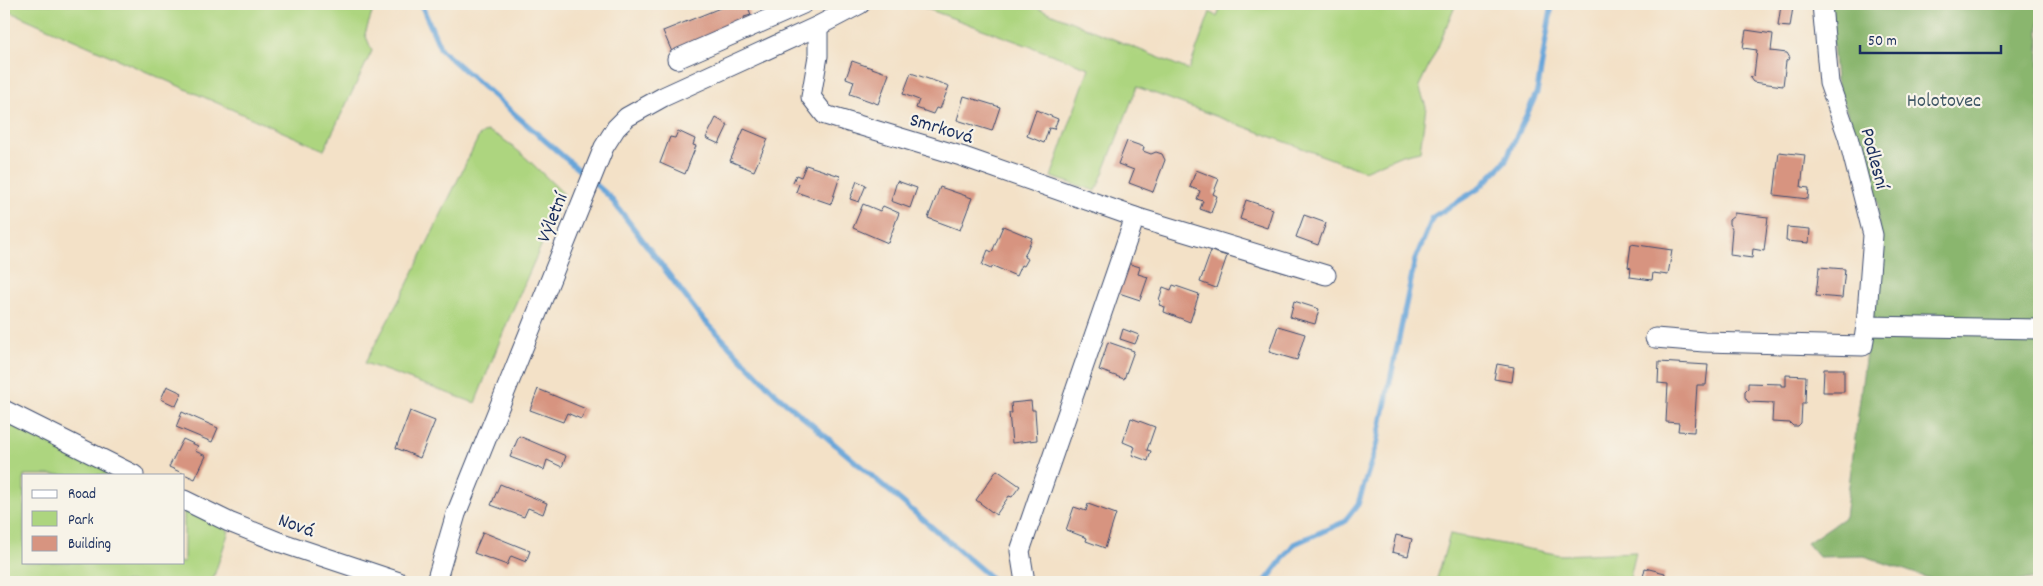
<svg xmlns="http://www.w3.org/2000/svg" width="2043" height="586" viewBox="0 0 2043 586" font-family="Dekko,sans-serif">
	<rect width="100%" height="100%" fill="#f7f3e8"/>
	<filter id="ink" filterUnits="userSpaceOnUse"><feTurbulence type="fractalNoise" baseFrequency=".02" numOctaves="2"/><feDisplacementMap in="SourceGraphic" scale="10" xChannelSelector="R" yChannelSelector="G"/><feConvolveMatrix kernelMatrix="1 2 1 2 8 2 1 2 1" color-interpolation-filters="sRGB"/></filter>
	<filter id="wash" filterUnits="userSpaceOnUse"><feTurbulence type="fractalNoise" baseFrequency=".0096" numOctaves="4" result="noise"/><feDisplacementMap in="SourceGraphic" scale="20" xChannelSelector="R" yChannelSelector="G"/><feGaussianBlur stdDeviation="1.12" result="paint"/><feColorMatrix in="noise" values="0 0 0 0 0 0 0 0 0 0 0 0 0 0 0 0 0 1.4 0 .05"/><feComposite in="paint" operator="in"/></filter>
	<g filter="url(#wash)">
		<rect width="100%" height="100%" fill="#f3e1c7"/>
		<g fill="#add57f" stroke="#64826e">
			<path d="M 4,4 L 375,4 L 365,34 L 372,51 L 324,150 L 4,9 Z"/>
			<path d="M 914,4 L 1028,4 L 1189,70 L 1210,12 L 1217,17 L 1222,4 L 1456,4 L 1438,47 L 1419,86 L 1426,107 L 1420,151 L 1402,155 L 1364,171 L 1137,87 L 1096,191 L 1051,177 L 1089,68 Z"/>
			<path d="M 487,131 C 510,138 545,177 564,194 L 507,323 L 475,403 L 365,363 L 406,287 L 479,136 Z"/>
			<path d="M 4,417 L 118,475 L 24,475 L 24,562 L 184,562 L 184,508 L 229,531 L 212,582 L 4,582 Z"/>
			<path d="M 1450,534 L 1561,555 L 1636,552 L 1629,582 L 1436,582 Z"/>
		</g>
		<path fill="#8ab66e" stroke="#527266" d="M 1830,4 L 2039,4 L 2039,577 L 2015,582 L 1940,582 L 1864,556 L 1819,557 L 1807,543 L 1845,517 L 1878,257 L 1878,203 L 1836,80 Z"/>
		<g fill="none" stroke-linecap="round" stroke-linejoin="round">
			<g stroke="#67a5d9" stroke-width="5.5">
				<path d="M 421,4 L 441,50 L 587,177"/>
				<path d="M 594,183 L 609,196 L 701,317 L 776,394 L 996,582"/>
				<path d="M 1265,582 L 1294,544 L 1344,522 L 1358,504 L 1377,444 L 1415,260 L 1433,217 L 1478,189 L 1505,162 L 1537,92 L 1552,4"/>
			</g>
		</g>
		<g id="blocks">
			<g fill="#d79480">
				<path d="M 730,4 L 740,5 L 747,4 L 751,15 L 744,17 L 746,22 L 672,52 L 663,31 Z"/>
				<path d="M 1781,5 L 1793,7 L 1790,27 L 1778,26 Z"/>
				<path d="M 1746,30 L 1773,34 L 1771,51 L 1787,53 L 1790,58 L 1786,61 L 1783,86 L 1753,82 L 1750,78 L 1754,75 L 1757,50 L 1743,48 Z"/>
				<path d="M 852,61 L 889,74 L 878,104 L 850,94 L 854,81 L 846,78 Z"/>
				<path d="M 911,73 L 949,86 L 940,109 L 936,108 L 933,114 L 916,108 L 919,100 L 903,94 Z"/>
				<path d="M 964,96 L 1000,107 L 992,131 L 957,120 Z"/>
				<path d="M 1036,110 L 1058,119 L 1054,129 L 1049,128 L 1044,143 L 1027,136 Z"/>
				<path d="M 716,118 L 728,125 L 719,144 L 706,138 Z"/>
				<path d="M 744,129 L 768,139 L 754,171 L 730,161 Z"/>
				<path d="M 678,131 L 695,139 L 693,145 L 696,146 L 685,174 L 660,163 L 670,137 L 675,138 Z"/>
				<path d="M 1127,141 L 1144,147 L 1143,151 L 1151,154 L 1156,152 L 1162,154 L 1165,160 L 1153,192 L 1129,183 L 1134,170 L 1118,164 Z"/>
				<path d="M 1779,152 L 1805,155 L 1801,187 L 1809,188 L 1808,199 L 1774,195 Z"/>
				<path d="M 806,165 L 840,176 L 831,204 L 796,192 L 799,184 L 793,182 L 796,175 L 801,177 Z"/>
				<path d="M 1196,170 L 1219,179 L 1213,194 L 1217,196 L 1211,213 L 1200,209 L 1203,201 L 1197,199 L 1200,191 L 1190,187 Z"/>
				<path d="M 857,181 L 866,185 L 859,202 L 850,199 Z"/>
				<path d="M 897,181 L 917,188 L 910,208 L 891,201 Z"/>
				<path d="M 940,187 L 972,198 L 960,230 L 928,218 Z"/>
				<path d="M 1246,200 L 1273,209 L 1267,228 L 1240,219 Z"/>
				<path d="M 863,204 L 880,211 L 883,206 L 899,213 L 888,243 L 853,228 Z"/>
				<path d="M 1734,213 L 1768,217 L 1764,251 L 1753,249 L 1752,258 L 1730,255 L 1732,229 L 1729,224 L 1729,220 L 1734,216 Z"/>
				<path d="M 1304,215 L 1326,223 L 1318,245 L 1296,237 Z"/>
				<path d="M 1003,226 L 1032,238 L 1024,257 L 1028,259 L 1024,266 L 1021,265 L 1016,276 L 993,266 L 991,269 L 982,265 L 988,250 L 992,252 Z"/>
				<path d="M 1787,227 L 1810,229 L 1809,243 L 1786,241 Z"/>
				<path d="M 1631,244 L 1672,250 L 1668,275 L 1653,273 L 1652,280 L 1630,277 L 1631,268 L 1628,267 Z"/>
				<path d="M 1211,251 L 1227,256 L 1216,288 L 1200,282 Z"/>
				<path d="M 1127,263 L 1140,267 L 1138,274 L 1148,277 L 1140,300 L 1113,291 Z"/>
				<path d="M 1819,267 L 1845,269 L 1842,298 L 1816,296 Z"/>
				<path d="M 1173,285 L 1199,294 L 1190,322 L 1164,312 L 1165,307 L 1159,305 L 1161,301 L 1159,300 L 1163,287 L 1171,290 Z"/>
				<path d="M 1294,301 L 1319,309 L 1315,324 L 1290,317 Z"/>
				<path d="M 1278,326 L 1305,334 L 1297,360 L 1269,352 Z"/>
				<path d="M 1123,329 L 1139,335 L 1135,344 L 1120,339 Z"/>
				<path d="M 1108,342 L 1134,351 L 1124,379 L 1099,370 Z"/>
				<path d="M 1659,362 L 1708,365 L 1706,385 L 1697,385 L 1694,432 L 1678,431 L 1679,423 L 1666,422 L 1668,384 L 1658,383 Z"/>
				<path d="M 1497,364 L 1514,367 L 1512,382 L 1494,379 Z"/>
				<path d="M 1824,369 L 1844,369 L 1844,392 L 1823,392 Z"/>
				<path d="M 1786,375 L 1806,376 L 1805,403 L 1802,403 L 1801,423 L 1798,426 L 1793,426 L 1790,423 L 1772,422 L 1773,403 L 1748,402 L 1745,397 L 1745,391 L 1748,388 L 1748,383 L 1781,384 L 1781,386 L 1786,386 Z"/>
				<path d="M 167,386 L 182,393 L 176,406 L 161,399 Z"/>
				<path d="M 538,389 L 586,409 L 581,419 L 567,413 L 563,422 L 530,410 Z"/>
				<path d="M 1031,401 L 1032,410 L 1035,410 L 1037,440 L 1012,443 L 1009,413 L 1012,413 L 1011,403 Z"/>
				<path d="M 410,411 L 435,421 L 420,458 L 396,448 Z"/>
				<path d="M 182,412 L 218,428 L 212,442 L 176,427 Z"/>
				<path d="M 1131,418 L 1155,427 L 1147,450 L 1151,451 L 1148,461 L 1132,455 L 1135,447 L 1123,442 Z"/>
				<path d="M 519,436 L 566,456 L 562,467 L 547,460 L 544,470 L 510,457 Z"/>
				<path d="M 183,439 L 198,446 L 195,451 L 206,456 L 195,479 L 169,467 Z"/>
				<path d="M 997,470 L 1020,486 L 1012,497 L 1009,496 L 996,515 L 976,500 Z"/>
				<path d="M 500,484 L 547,503 L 543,514 L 528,508 L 524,517 L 491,505 Z"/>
				<path d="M 1088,504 L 1116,514 L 1105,548 L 1086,541 L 1087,538 L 1066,530 L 1074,507 L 1086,511 Z"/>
				<path d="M 483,532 L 530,551 L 526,562 L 511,556 L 507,565 L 474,553 Z"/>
				<path d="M 1396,535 L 1412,539 L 1408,556 L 1392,552 Z"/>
				<path d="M 1645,568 L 1665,573 L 1663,582 L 1642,582 Z"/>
			</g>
		</g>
	</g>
	<g filter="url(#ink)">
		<use href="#blocks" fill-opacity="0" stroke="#3b4a6e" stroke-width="1"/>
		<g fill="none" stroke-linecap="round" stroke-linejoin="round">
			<g stroke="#3b4a6e" stroke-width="21">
				<g id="minor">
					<path d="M 1822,4 L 1829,83 L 1848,137 L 1873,235 L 1866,326 L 2039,329"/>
					<path d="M 818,26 L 818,56 L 811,97 L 825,115 L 961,156 L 1135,217 L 1326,275"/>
					<path d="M 677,59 L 803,4"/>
					<path d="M 1655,338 L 1704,342 L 1863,346 L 1866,326"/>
					<path d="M 4,410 L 134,475"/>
					<path d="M 184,500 L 229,522 L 279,542 L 399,582"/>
					<path d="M 436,582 L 456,514 L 604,147 L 616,128 L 627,117 L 663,97 L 818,26 L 860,4"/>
					<path d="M 1025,582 L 1020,551 L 1135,217"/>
				</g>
			</g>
			<use href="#minor" stroke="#fff" stroke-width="19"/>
		</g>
	</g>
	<g text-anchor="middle" stroke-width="4.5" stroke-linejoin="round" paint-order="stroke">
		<g font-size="20" fill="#405866" stroke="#f7f3e8">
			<text x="1944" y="106">Holotovec</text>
		</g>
		<g font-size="20" fill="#1b2f5e" stroke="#f7f3e8">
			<text transform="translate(942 127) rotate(17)" y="7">Smrková</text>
			<text transform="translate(1876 158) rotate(75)" y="7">Podlesní</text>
			<text transform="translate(551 217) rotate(-68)" y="7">Výletní</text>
			<text transform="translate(297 524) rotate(20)" y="7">Nová</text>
		</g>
	</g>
	<rect width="2043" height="586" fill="none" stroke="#f7f3e8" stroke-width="20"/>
	<rect x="22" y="474" width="162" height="90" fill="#f7f3e8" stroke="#9fa5b1"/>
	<rect x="32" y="490" width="25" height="8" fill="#ffffff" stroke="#9fa5b1"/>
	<text x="68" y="498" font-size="15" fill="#1b2f5e">Road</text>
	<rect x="32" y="511" width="25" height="15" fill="#add57f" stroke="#9fa5b1"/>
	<text x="68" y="524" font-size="15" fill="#1b2f5e">Park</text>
	<rect x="32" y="536" width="25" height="15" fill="#d79480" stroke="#9fa5b1"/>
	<text x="68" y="548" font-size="15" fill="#1b2f5e">Building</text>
	<path d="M1860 45v8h141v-8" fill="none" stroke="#1b2f5e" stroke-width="2.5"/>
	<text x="1868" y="45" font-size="15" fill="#1b2f5e" stroke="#f7f3e8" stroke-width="4" paint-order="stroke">50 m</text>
</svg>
